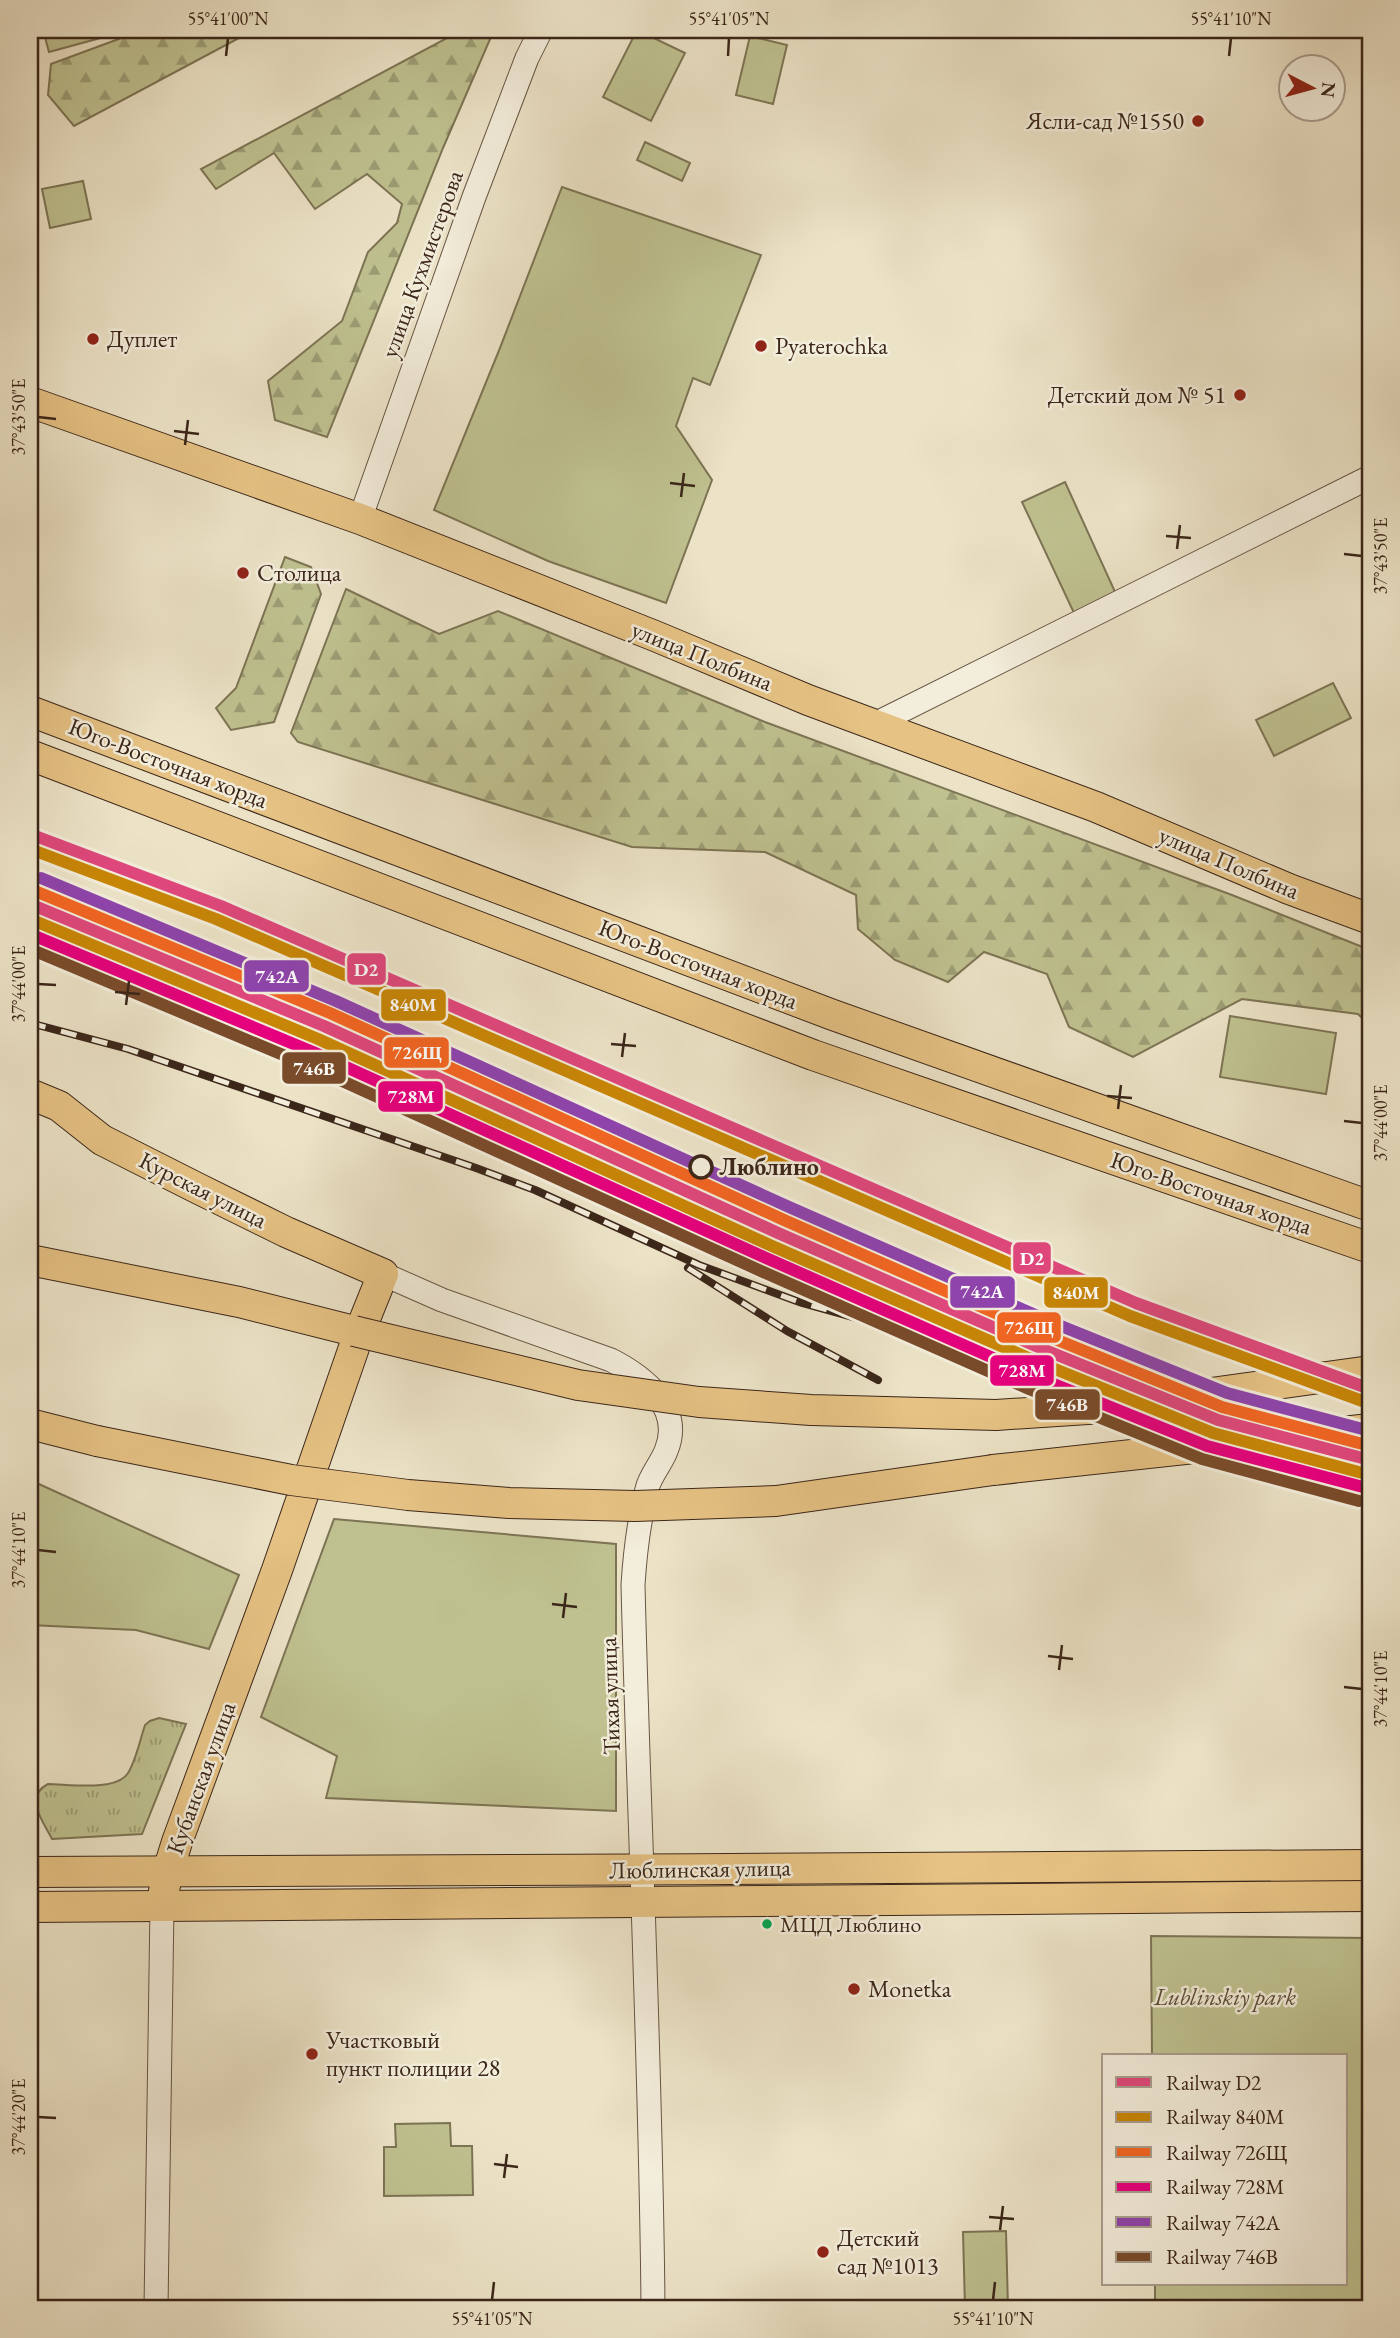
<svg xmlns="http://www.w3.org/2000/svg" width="1400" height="2338" viewBox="0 0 1400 2338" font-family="'EB Garamond',serif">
	<defs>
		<pattern id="grass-tufts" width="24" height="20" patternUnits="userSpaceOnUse" patternTransform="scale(1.75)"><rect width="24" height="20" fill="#bfc190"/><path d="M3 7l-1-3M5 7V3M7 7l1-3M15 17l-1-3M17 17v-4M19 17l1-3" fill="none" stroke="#9c9d75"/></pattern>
		<pattern id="forest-firs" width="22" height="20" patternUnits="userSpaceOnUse" patternTransform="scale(1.75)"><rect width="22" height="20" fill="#bfc190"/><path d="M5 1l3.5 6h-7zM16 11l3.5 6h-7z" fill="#9c9d75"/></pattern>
	</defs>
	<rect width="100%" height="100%" fill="#ece3c7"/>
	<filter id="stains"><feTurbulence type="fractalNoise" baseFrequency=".00286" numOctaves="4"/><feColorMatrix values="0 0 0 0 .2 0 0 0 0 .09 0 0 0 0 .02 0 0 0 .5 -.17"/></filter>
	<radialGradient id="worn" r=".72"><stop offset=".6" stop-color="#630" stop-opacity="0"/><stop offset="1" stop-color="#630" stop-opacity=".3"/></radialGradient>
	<path fill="url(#grass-tufts)" stroke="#7d7454" stroke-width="2" d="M 159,1718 L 186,1724 L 142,1834 L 52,1839 C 43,1821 23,1797 48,1784 C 68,1784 116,1792 128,1773 C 136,1760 140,1740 145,1725 L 150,1721 Z"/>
	<g fill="url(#forest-firs)" stroke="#7d7454" stroke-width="2">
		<path d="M 123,30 L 254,30 L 74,126 L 48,95 L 51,64 L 124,37 Z"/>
		<path d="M 462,30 L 494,30 L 443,148 L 327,437 L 275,420 L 268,381 L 342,321 L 368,252 L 397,223 L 402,204 L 367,174 L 315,209 L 274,153 L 216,189 L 201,169 Z"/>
		<path d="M 285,557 L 311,567 L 321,594 L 274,722 L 231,730 L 216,708 L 236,688 Z"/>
		<path d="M 346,589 L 439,634 L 498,611 L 765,722 L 1232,895 L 1370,950 L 1370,1026 L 1358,1014 L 1242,999 L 1133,1057 L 1069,1027 L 1047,974 L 984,952 L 948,982 L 895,960 L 858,929 L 856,895 L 765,852 L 632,847 L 298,742 L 291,733 Z"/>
	</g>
	<g fill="#bfc190" stroke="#7d7454" stroke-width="2">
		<path d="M 43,30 L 113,30 L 115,34 L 49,52 Z"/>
		<path d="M 637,30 L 685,53 L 651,121 L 603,97 Z"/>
		<path d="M 750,36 L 787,45 L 773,104 L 736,95 Z"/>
		<path d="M 645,142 L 690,163 L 682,181 L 637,160 Z"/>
		<path d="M 83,181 L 91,219 L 50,228 L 42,189 Z"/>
		<path d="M 562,187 L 761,255 L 710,385 L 693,378 L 676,426 L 712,480 L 666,603 L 548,561 L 434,510 L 500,348 Z"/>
		<path d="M 1065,482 L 1116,594 L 1074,613 L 1022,502 Z"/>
		<path d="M 1333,683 L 1351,718 L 1274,756 L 1256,720 Z"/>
		<path d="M 1230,1016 L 1336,1033 L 1326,1094 L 1220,1077 Z"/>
		<path d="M 30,1480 L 239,1575 L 209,1649 L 136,1630 L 30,1625 Z"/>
		<path d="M 334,1519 L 616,1544 L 616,1811 L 326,1798 L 337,1756 L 261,1717 Z"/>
		<path d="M 1151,1936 L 1370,1938 L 1370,2308 L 1155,2308 L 1155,2284 L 1346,2284 L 1346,2056 L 1152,2056 Z"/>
		<path d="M 450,2123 L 451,2146 L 472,2146 L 473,2195 L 384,2196 L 384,2147 L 396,2147 L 395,2124 Z"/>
		<path d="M 1006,2231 L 1008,2308 L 965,2308 L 963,2232 Z"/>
	</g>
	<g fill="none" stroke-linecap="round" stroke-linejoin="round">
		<g stroke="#675544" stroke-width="25">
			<g id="minor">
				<path d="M 360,519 L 474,197 L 527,58 L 541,30"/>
				<path d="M 875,724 L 1370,477"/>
				<path d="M 383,1274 L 442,1300 L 611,1360 C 644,1377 684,1408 666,1451 C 661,1464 650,1476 647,1489 C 639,1520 635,1553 633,1585 C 639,1826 651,2067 653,2308"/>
				<path d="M 156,2308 L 162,1906"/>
			</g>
		</g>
		<g stroke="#3b2619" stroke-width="32">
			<g id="major">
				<path d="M 30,402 L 360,519 L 655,636 L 808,700 L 1096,807 L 1289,889 L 1370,919"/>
				<path d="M 30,711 L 833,1015 L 1370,1206"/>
				<path d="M 30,755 L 813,1055 L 1370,1248"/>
				<path d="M 30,1094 L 59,1106 L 102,1140 L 197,1188 L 286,1232 L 383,1274 L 358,1336 L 277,1570 L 177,1842 L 167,1874 L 164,1891"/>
				<path d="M 30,1260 L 239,1302 L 354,1331"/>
				<path d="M 30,1424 L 97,1441"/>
				<path d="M 993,1470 L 1370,1429"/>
				<path d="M 30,1872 C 477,1873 923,1866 1370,1865"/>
				<path d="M 30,1907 L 1370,1896"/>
			</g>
		</g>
		<use href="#minor" stroke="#f3eddb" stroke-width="23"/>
		<use href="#major" stroke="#e6c284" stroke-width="30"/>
		<g stroke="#3b2619" stroke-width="8">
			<g id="rail">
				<path d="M 30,924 L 299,1036 L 1219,1441"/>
				<path d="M 30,1023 L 128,1049 L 476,1168 L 535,1190 L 699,1265 L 802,1303 L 953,1345 L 1034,1376"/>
				<path d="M 688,1268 L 787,1331 L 878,1380"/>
				<path d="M 1297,1469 L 1370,1492"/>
			</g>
		</g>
		<use href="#rail" stroke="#f3eddb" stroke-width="5" stroke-dasharray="16" stroke-linecap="butt"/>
		<g stroke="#3b2619" stroke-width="32" stroke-linecap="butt">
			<g id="major-bridge">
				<path d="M 354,1331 L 578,1385 L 699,1402 L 811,1410 L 996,1415 L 1103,1408 L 1370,1371"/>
				<path d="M 97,1441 L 291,1480 L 408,1495 L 509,1503 L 635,1506 L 776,1501 L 993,1470"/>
			</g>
		</g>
		<use href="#major-bridge" stroke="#e6c284" stroke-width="30"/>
		<g stroke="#f3eddb" stroke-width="18">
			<g id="rail-1">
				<path d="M 30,834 L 221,906 L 1136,1303 L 1370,1389"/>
				<path d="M 30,904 L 324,1026 L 778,1233 L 1045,1350 L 1218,1420 L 1370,1460"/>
			</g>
		</g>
		<g stroke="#f3eddb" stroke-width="18">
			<g id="rail-2">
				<path d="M 30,849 L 216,919 L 1130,1316 L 1365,1402"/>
				<path d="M 30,919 L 318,1039 L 772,1246 L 1040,1363 L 1213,1433 L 1366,1474"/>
			</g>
		</g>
		<g stroke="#f3eddb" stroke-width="18">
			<path id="rail-3" d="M 35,891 L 330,1013 L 784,1220 L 1050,1337 L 1222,1407 L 1370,1446"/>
		</g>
		<g stroke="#f3eddb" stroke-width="18">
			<path id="rail-4" d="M 30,934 L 313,1052 L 766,1258 L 1034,1376 L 1207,1446 L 1363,1487"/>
		</g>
		<g stroke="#f3eddb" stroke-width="18">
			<path id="rail-5" d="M 41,878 L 336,1001 L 789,1207 L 1056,1324 L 1227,1393 L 1370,1431"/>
		</g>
		<g stroke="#f3eddb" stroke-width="18">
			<path id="rail-6" d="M 30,949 L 307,1065 L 761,1271 L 1029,1389 L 1202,1459 L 1359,1501"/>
		</g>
		<use href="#rail-1" stroke="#df477c" stroke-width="12"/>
		<use href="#rail-2" stroke="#c88606" stroke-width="12"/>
		<use href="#rail-3" stroke="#f26522" stroke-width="12"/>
		<use href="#rail-4" stroke="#e5007d" stroke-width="12"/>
		<use href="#rail-5" stroke="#8e44ad" stroke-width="12"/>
		<use href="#rail-6" stroke="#7a4b2a" stroke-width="12"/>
	</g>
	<path fill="none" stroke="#3b2619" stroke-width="2.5" d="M 226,56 L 228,38M 728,56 L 729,38M 1229,56 L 1231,38M 38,417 L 56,419M 174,431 L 199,434M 185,445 L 188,420M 670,483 L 695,486M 681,497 L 684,473M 1166,536 L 1191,538M 1177,549 L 1180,525M 1344,554 L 1362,556M 38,984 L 56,985M 115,992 L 140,994M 126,1005 L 129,981M 611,1044 L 636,1046M 622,1057 L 625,1033M 1107,1096 L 1132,1098M 1118,1109 L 1121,1085M 1344,1121 L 1362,1123M 38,1550 L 56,1552M 552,1604 L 577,1607M 563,1618 L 566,1593M 1048,1656 L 1073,1659M 1059,1670 L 1062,1645M 1344,1687 L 1362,1689M 38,2117 L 56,2118M 494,2164 L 518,2167M 504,2178 L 507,2154M 989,2217 L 1014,2219M 1000,2230 L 1003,2206M 492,2300 L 494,2282M 993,2300 L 995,2282"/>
	<g fill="#8f2418" stroke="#f3eddb" stroke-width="2.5">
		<circle cx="1198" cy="121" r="7"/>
		<circle cx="93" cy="339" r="7"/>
		<circle cx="761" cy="346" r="7"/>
		<circle cx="1240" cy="395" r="7"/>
		<circle cx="243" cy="573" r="7"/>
		<circle cx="854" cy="1989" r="7"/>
		<circle cx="312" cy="2054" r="7"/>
		<circle cx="823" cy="2252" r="7"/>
	</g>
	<circle fill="#f3eddb" stroke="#3b2619" stroke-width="3.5" cx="701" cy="1167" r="11"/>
	<circle fill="#00a651" stroke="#f3eddb" stroke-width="2.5" cx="767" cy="1924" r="6"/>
	<g text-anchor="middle" stroke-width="5" stroke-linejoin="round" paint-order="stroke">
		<g font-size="22" fill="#3b2619" stroke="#f3eddb" text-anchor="start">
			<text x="780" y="1932">МЦД Люблино</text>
		</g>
		<g font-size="24" fill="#3b2619" stroke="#f3eddb" text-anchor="start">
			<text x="1184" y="129" text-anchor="end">Ясли-сад №1550</text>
			<text x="107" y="347">Дуплет</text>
			<text x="775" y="354">Pyaterochka</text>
			<text x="1226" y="403" text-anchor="end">Детский дом № 51</text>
			<text x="257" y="581">Столица</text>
			<text x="868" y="1997">Monetka</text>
			<text x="326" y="2048">Участковый<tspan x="326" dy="28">пункт полиции 28</tspan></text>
			<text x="837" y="2246">Детский<tspan x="837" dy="28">сад №1013</tspan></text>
		</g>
		<g font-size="24" fill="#3b2619" stroke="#f3eddb">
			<text transform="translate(422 264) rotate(-70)" y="8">улица Кухмистерова</text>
			<text transform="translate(702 656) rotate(22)" y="8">улица Полбина</text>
			<text transform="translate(168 763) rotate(21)" y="8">Юго-Восточная хорда</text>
			<text transform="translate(1229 863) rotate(23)" y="8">улица Полбина</text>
			<text transform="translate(698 964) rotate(21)" y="8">Юго-Восточная хорда</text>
			<text transform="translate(203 1190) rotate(27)" y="8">Курская улица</text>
			<text transform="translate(1211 1193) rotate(19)" y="8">Юго-Восточная хорда</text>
			<text transform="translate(610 1696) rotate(-92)" y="8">Тихая улица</text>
			<text transform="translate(201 1778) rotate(-70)" y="8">Кубанская улица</text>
			<text transform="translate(700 1869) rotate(-1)" y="8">Люблинская улица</text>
		</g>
		<g font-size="24" font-weight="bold" fill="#3b2619" stroke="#f3eddb" text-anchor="start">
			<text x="719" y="1175">Люблино</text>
		</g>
		<g font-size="24" font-style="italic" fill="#5c4d37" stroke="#f3eddb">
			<text x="1225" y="2005">Lublinskiy park</text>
		</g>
	</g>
	<g stroke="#f3eddb" stroke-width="2.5">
		<rect x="346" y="952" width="41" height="34" rx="7" fill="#df477c"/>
		<rect x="243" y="959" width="67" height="34" rx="7" fill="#8e44ad"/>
		<rect x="380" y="988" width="67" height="34" rx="7" fill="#c88606"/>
		<rect x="383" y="1036" width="67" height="33" rx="7" fill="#f26522"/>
		<rect x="281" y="1051" width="66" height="34" rx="7" fill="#7a4b2a"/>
		<rect x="377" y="1080" width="67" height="33" rx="7" fill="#e5007d"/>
		<rect x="1012" y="1241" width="40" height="34" rx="7" fill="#df477c"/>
		<rect x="949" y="1275" width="67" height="34" rx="7" fill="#8e44ad"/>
		<rect x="1043" y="1276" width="66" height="33" rx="7" fill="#c88606"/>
		<rect x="996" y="1311" width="66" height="33" rx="7" fill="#f26522"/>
		<rect x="989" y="1354" width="66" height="33" rx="7" fill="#e5007d"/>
		<rect x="1034" y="1388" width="67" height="33" rx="7" fill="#7a4b2a"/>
	</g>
	<g font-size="19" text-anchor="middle" font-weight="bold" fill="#fff">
		<text x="366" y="976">D2</text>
		<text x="277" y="983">742А</text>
		<text x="413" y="1011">840М</text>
		<text x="417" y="1059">726Щ</text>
		<text x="314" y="1075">746В</text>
		<text x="411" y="1103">728М</text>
		<text x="1032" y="1265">D2</text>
		<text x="982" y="1298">742А</text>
		<text x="1076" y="1299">840М</text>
		<text x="1029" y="1334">726Щ</text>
		<text x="1022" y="1377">728М</text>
		<text x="1067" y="1411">746В</text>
	</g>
	<rect width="1400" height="2338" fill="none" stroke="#ece3c7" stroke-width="77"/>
	<rect x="1102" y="2054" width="245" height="231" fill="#f3eddb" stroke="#a99d8d" stroke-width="2"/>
	<rect x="1116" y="2077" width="35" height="10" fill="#df477c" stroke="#a99d8d" stroke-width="2"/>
	<text x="1166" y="2090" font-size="21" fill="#3b2619">Railway D2</text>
	<rect x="1116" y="2112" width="35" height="10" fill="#c88606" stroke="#a99d8d" stroke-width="2"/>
	<text x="1166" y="2124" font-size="21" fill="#3b2619">Railway 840М</text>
	<rect x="1116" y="2147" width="35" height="10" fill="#f26522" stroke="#a99d8d" stroke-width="2"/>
	<text x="1166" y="2160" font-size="21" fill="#3b2619">Railway 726Щ</text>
	<rect x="1116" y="2182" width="35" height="10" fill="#e5007d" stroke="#a99d8d" stroke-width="2"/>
	<text x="1166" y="2194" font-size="21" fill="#3b2619">Railway 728М</text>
	<rect x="1116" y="2217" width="35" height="10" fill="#8e44ad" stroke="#a99d8d" stroke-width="2"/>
	<text x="1166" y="2230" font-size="21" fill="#3b2619">Railway 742А</text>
	<rect x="1116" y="2252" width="35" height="10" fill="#7a4b2a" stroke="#a99d8d" stroke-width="2"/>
	<text x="1166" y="2264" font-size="21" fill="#3b2619">Railway 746В</text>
	<g transform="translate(1312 88) rotate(96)"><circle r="33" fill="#f3eddb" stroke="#a99d8d" stroke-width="2"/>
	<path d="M0-5L12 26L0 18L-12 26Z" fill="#8f2418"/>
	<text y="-10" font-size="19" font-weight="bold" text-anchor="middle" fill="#3b2619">N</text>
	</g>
	<rect x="38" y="38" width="1324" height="2262" fill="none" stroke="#3b2619" stroke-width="2.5"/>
	<g font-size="18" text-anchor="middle" fill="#3b2619">
		<text x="228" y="25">55°41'00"N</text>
		<text x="729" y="25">55°41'05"N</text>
		<text x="1231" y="25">55°41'10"N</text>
		<text transform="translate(19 417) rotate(-90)" y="6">37°43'50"E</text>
		<text transform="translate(1381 556) rotate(-90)" y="6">37°43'50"E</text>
		<text transform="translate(19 984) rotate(-90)" y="6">37°44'00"E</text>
		<text transform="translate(1381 1123) rotate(-90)" y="6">37°44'00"E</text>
		<text transform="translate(19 1550) rotate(-90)" y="6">37°44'10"E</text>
		<text transform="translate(1381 1689) rotate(-90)" y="6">37°44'10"E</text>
		<text transform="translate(19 2117) rotate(-90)" y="6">37°44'20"E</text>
		<text x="492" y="2325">55°41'05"N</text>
		<text x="993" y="2325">55°41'10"N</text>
	</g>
	<rect width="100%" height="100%" filter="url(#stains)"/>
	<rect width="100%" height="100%" fill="url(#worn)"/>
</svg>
